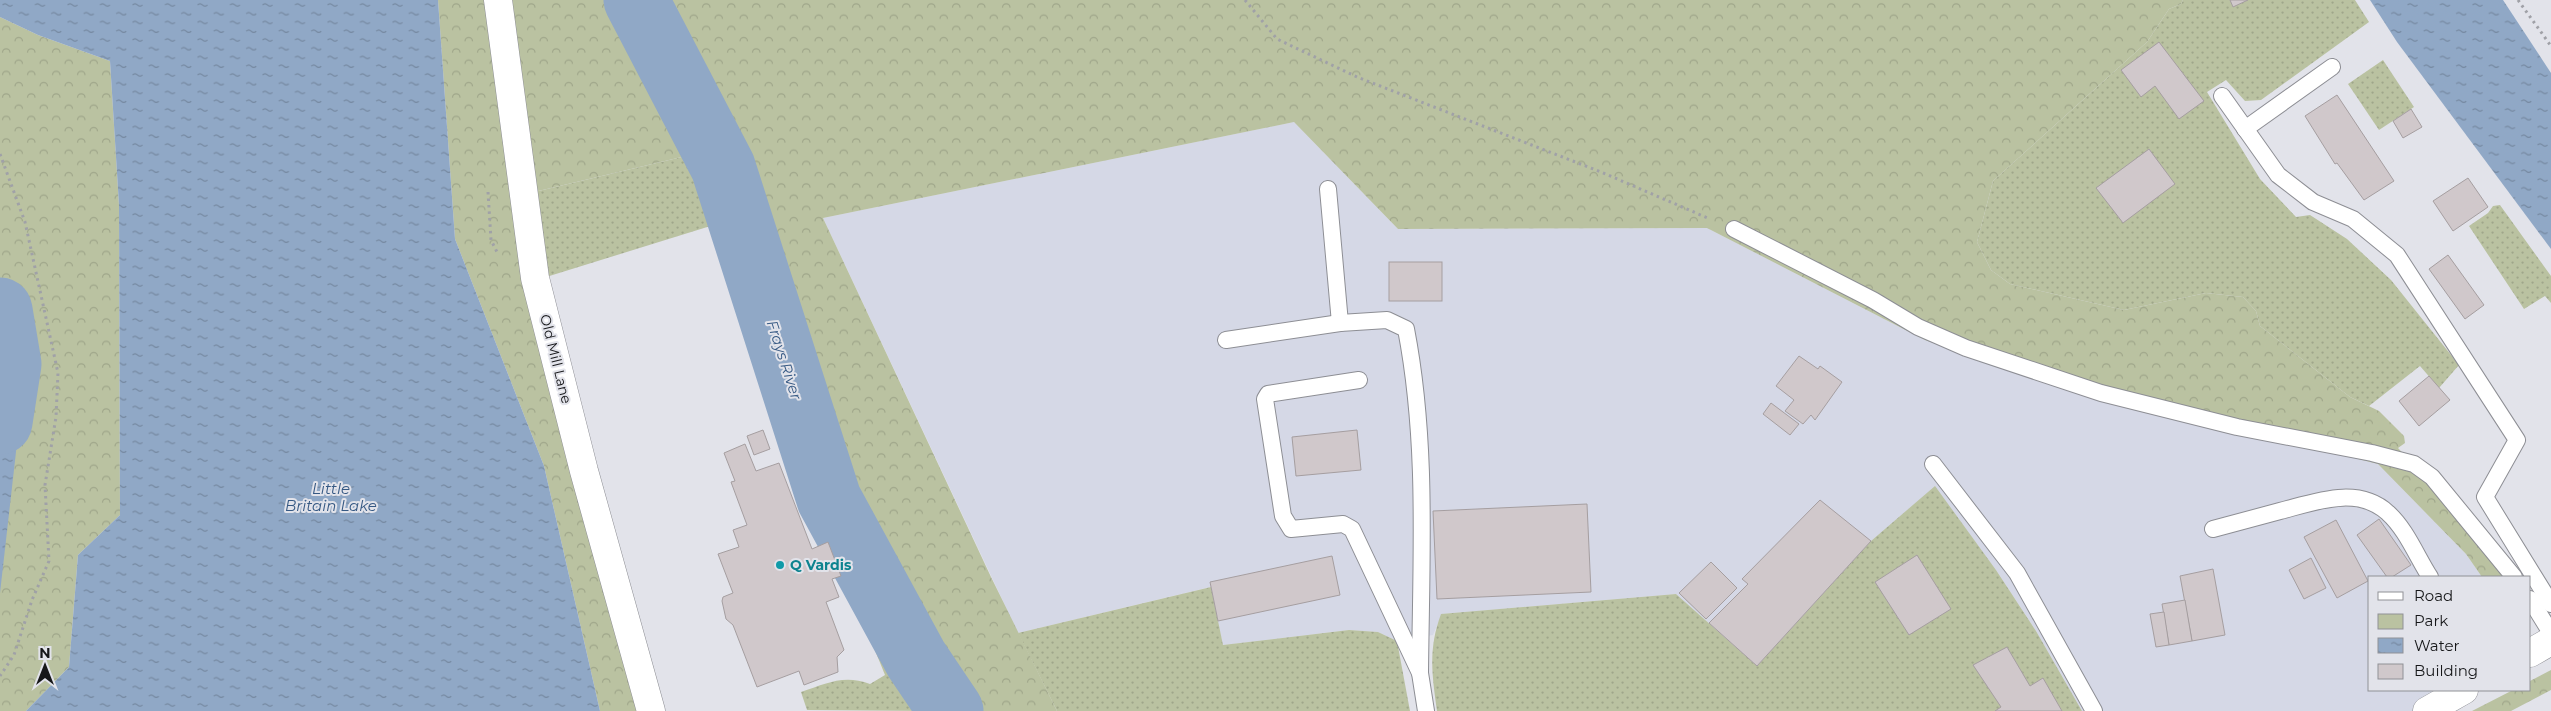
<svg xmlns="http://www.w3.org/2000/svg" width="2551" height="711" viewBox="0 0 2551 711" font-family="Montserrat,sans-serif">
	<defs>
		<pattern id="green-dots" width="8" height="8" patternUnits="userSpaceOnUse" patternTransform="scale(1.25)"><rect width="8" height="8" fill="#bac2a1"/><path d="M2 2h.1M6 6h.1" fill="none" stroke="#9fa68a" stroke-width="1.8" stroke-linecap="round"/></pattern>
		<pattern id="forest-crowns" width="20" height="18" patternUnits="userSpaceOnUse" patternTransform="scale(1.25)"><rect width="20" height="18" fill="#bac2a1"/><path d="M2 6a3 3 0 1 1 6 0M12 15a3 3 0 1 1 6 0" fill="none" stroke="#9fa68a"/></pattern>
		<pattern id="water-ripples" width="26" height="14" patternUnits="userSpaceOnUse" patternTransform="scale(1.25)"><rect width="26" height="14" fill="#90a8c6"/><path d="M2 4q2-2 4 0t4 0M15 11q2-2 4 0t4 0" fill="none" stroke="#7588a0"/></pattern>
	</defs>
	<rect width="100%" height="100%" fill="#e2e3ea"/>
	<path fill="#d5d8e6" d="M 1294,122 L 1398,229 L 1707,228 L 1925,340 L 2029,378 L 2096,399 L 2184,422 L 2311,447 L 2378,464 L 2466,554 L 2482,577 L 2370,577 L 2370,690 L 2452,690 L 2414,711 L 2082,711 L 2036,631 L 1996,570 L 1935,487 L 1871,541 L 1757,666 L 1676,594 L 1442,614 L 1433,635 L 1397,641 L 1378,632 L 1349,630 L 1223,645 L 1210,587 L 1018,633 L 823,218 Z"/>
	<g fill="url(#green-dots)">
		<path d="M 2183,0 L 2355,0 L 2369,22 L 2261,100 L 2245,101 L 2226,80 L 2207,92 L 2260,179 L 2296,217 L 2310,215 L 2347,239 L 2391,280 L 2459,365 L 2439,388 L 2420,366 L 2369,406 L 2350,397 L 2260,326 L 2256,311 L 2243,297 L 2206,293 L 2124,310 L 2010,284 L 1991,270 L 1977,242 L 1993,181 L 2147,42 L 2169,9 L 2181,4 Z"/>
		<path d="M 2383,60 L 2414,107 L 2379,130 L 2348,84 Z"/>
		<path d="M 707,151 L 717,170 L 733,219 L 543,278 L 530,193 Z"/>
		<path d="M 2500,205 L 2551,276 L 2551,303 L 2545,296 L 2524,309 L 2469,226 L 2488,213 L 2493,206 Z"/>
		<path d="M 1935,486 L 1996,570 L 2036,631 L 2082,711 L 1437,711 C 1432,675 1428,649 1441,614 L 1676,594 L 1757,666 L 1871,541 Z"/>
		<path d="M 1211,587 L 1223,645 L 1349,630 L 1378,632 L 1397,641 L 1410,711 L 1057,711 L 1018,633 Z"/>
		<path d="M 861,588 L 932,711 L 807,710 L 801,692 C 826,684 843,674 870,684 L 885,675 L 851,591 Z"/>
	</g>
	<g fill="url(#forest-crowns)">
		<path d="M 438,0 L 491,0 L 529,288 L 645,711 L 600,711 L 544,466 L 455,239 Z"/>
		<path d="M 503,0 L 629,0 L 707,151 L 530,193 Z"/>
		<path d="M 639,0 L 2183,0 L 2181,4 L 2169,9 L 2147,42 L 1993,181 L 1977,242 L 1991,270 L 2010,284 L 2124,310 L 2206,293 L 2243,297 L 2256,311 L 2260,326 L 2350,397 L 2379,411 L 2404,436 L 2405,443 L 2398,448 L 2517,577 L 2482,577 L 2466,554 L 2378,464 L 2311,447 L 2184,422 L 2096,399 L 2029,378 L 1925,340 L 1707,228 L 1398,229 L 1294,122 L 823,218 L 991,577 L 1057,711 L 960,711 L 924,659 L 831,498 L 726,167 Z"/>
		<path d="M 0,17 L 38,35 L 110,61 L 119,205 L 120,515 L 78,555 L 69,667 L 26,711 L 0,711 Z"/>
		<path d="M 2551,670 L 2551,690 L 2511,711 L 2472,711 L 2513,690 L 2530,690 L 2530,681 Z"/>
	</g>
	<g fill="url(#water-ripples)">
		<path d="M 0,0 L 438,0 L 455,239 L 544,466 L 600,711 L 26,711 L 69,667 L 78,555 L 120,515 L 119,205 L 110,61 L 38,35 L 0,17 Z"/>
		<path d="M 2370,0 L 2503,0 L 2551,73 L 2551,249 L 2397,42 Z"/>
		<path d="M 0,339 L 22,341 L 16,452 L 0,593 Z"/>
	</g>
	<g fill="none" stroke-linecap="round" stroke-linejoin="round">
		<g stroke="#90a8c6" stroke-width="65">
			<path d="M 636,0 L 723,167 L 829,499 L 916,659 L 951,711"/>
			<path d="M 0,310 L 9,364 L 0,422"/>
		</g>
	</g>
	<g fill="#d0c8cb" stroke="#a59ea0">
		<path d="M 2230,0 L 2248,0 L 2233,7 Z"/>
		<path d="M 2159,42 L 2204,101 L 2179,119 L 2155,86 L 2141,97 L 2121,70 Z"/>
		<path d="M 2337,95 L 2394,181 L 2364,200 L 2337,163 L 2335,164 L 2305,116 Z"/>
		<path d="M 2411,109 L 2422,127 L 2403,138 L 2393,121 Z"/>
		<path d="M 2149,149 L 2175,184 L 2123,223 L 2096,188 Z"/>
		<path d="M 2468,178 L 2488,207 L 2453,231 L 2433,201 Z"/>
		<path d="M 2448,255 L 2484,305 L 2465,319 L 2429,269 Z"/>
		<rect x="1389" y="262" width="53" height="39"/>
		<path d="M 1799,356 L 1818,369 L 1820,366 L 1842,382 L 1815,420 L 1811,415 L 1803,424 L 1785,411 L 1794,400 L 1776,386 Z"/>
		<path d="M 2429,376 L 2450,400 L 2419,426 L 2399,401 Z"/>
		<path d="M 1771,403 L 1799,424 L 1790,435 L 1763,414 Z"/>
		<path d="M 763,430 L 770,449 L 754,455 L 747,436 Z"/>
		<path d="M 1357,430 L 1361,470 L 1296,476 L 1292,437 Z"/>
		<path d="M 745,444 L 756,471 L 779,463 L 812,549 L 828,542 L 841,576 L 832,579 L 839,597 L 826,602 L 844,650 L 837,657 L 838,672 L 804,685 L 799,671 L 757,687 L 733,625 L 726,619 L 722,601 L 723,597 L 733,593 L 718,554 L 739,547 L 733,530 L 747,525 L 731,482 L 735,481 L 724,453 Z"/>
		<path d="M 1820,500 L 1871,541 L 1757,666 L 1709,623 L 1748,584 L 1742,579 Z"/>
		<path d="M 1587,504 L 1591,592 L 1437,599 L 1433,511 Z"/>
		<path d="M 2379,519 L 2411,565 L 2392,577 L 2387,577 L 2357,535 Z"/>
		<path d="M 2336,520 L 2368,581 L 2337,598 L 2304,537 Z"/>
		<path d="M 1917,555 L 1951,609 L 1909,635 L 1875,582 Z"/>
		<path d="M 1332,556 L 1340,595 L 1218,621 L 1210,582 Z"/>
		<path d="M 2311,558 L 2326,588 L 2304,599 L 2289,570 Z"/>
		<path d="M 1711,562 L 1737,588 L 1706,619 L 1679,593 Z"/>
		<path d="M 2213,569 L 2225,635 L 2192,641 L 2180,576 Z"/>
		<path d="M 2185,600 L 2192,641 L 2169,645 L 2162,604 Z"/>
		<path d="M 2164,612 L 2169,645 L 2156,647 L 2150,614 Z"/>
		<path d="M 2007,647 L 2030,686 L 2043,678 L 2062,711 L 1995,711 L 2001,707 L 1973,665 Z"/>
	</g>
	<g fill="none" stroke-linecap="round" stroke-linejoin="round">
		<g stroke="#8d8e94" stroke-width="18">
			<g id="service">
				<path d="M 2222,96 L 2278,175 L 2313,202 L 2353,219 L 2397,255 L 2517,440 L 2485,497 L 2551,604"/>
				<path d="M 2245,129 L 2332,67"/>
				<path d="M 1328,189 L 1340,323"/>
				<path d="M 1734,229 L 1873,300 L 1918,327 L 1966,348 L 2101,393 L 2237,427 L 2372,453 L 2414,464 L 2432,477 L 2514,577"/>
				<path d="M 1226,340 L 1340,323 L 1387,320 L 1406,329 C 1428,443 1421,558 1420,673"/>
				<path d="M 1359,380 L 1268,394 L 1265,399 L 1283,516 L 1291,529 L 1343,524 L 1352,529 L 1420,673 L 1426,711"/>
				<path d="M 1933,464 L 2017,573 L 2094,711"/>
				<path d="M 2213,529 C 2236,523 2258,517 2280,511 C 2315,502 2358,485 2388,513 C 2406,529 2417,557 2430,577"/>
				<path d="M 2530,599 L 2551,633"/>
			</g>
		</g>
		<g stroke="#8d8e94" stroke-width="29">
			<g id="minor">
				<path d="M 498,0 L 535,278 L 584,471 L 651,711"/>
				<path d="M 2530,653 L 2551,641"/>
				<path d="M 2427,711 L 2464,690"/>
			</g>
		</g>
		<g stroke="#a0a1a7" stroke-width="3" stroke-dasharray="2.5 4" stroke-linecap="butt">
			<path d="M 1245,0 L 1277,39 L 1357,77 L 1601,172 L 1710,219"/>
			<path d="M 2518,0 L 2551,46"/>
			<path d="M 0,154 L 25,222 L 58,373 L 56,417 L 45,485 L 49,561 L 32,600 L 14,655 L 0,676"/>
			<path d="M 488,192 L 491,240 L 497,252"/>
		</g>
		<use href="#service" stroke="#fff" stroke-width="16"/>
		<use href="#minor" stroke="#fff" stroke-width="28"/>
	</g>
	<circle fill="#0f9aa8" stroke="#e2e3ea" stroke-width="2" cx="780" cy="565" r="5"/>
	<g text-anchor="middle" stroke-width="4" stroke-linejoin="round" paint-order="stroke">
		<g font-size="14" fill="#161719" stroke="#e2e3ea">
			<text transform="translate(556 359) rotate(76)" y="5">Old Mill Lane</text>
		</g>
		<g font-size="14" font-weight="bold" fill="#0d838f" stroke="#e2e3ea" text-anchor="start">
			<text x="790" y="570">Q Vardis</text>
		</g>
		<g font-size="15" font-style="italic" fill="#355883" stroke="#e2e3ea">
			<text transform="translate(784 360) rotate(72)" y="5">Frays River</text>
			<text x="331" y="494">Little<tspan x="331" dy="17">Britain Lake</tspan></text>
		</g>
	</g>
	<rect x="2368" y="576" width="162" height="115" fill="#e2e3ea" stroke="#909196"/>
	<rect x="2378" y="592" width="25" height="8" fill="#ffffff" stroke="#909196"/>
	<text x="2414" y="601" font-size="15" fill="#161719">Road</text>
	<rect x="2378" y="614" width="25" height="15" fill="#bac2a1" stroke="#909196"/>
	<text x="2414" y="626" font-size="15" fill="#161719">Park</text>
	<rect x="2378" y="638" width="25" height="15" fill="url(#water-ripples)" stroke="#909196"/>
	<text x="2414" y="651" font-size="15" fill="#161719">Water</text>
	<rect x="2378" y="664" width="25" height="15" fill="#d0c8cb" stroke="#909196"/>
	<text x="2414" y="676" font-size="15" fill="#161719">Building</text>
	<g transform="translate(45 666)" stroke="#e2e3ea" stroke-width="4" paint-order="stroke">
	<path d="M0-4L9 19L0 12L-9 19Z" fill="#161719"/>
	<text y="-8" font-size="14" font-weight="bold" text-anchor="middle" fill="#161719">N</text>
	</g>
</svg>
